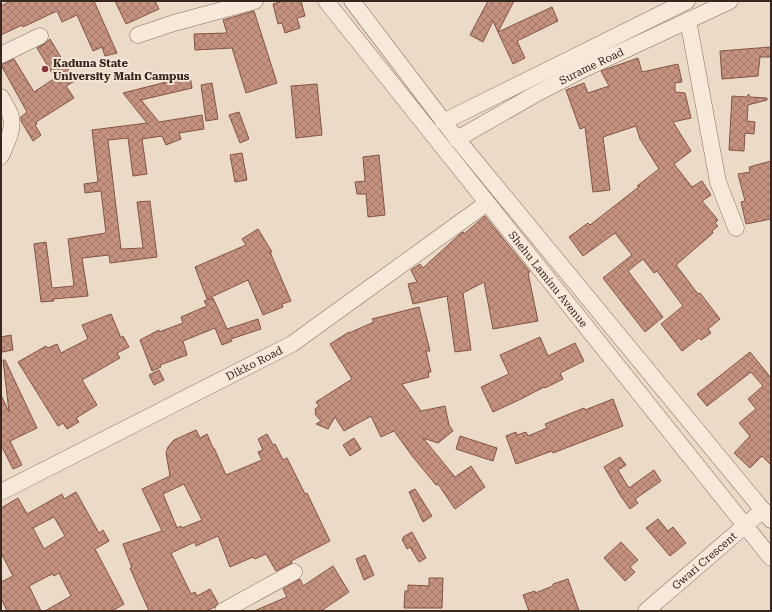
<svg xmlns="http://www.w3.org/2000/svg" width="772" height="612" viewBox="0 0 772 612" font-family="'Roboto Serif',serif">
	<defs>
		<pattern id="building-cross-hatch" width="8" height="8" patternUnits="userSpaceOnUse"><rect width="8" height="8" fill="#c69280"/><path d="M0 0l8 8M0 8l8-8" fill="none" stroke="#a27768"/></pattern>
	</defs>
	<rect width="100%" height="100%" fill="#ebdac7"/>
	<g fill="url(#building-cross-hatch)" stroke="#835445" fill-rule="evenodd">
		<path d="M 11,1 L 94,1 L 117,53 L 105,56 L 102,47 L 93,51 L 77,15 L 62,22 L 57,11 L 23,27 L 22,25 L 1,35 L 1,6 Z"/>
		<path d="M 115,1 L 155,1 L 159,9 L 126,24 Z"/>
		<path d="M 283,1 L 301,1 L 305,16 L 297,18 L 300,28 L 285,33 L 282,23 L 278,24 L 273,4 Z"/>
		<path d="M 488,1 L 514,1 L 498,32 L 493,21 L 483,42 L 470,35 Z"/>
		<path d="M 552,7 L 558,21 L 517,41 L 525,58 L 513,64 L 498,32 Z"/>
		<path d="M 254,11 L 277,83 L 246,93 L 232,48 L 195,50 L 194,34 L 227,33 L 223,20 Z"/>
		<path d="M 50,39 L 75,81 L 66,86 L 74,98 L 36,122 L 37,124 L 35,125 L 41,135 L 33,141 L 21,121 L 21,117 L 27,112 L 1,65 L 14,59 L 34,92 L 55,78 L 37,48 L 44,44 Z"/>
		<path d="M 771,47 L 771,57 L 760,57 L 758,76 L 722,79 L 720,51 Z"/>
		<path d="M 638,58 L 642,72 L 678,64 L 682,82 L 675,83 L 675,92 L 685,93 L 691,118 L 673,122 L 691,151 L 674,164 L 692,187 L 702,181 L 711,195 L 702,201 L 718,220 L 715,223 L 718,226 L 712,231 L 713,233 L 676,265 L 698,294 L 700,293 L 720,319 L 708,329 L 711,333 L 701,340 L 699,338 L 682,351 L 661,324 L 683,306 L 657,271 L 654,273 L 643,259 L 628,271 L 663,317 L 645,332 L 603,278 L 632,255 L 615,233 L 583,256 L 569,237 L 588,223 L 590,225 L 640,186 L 637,186 L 659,169 L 640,139 L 636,126 L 603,137 L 610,190 L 593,192 L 585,127 L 580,129 L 566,90 L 584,83 L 588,93 L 609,86 L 601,71 Z"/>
		<path d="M 190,76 L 192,88 L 141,100 L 159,122 L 202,115 L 204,129 L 179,133 L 181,139 L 166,145 L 162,136 L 142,139 L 147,174 L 133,176 L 128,138 L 108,140 L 121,249 L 143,248 L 137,202 L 150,201 L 157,257 L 110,263 L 109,255 L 82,258 L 88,296 L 53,299 L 54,301 L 41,302 L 34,244 L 46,242 L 52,288 L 74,286 L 68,239 L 106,233 L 101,191 L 85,193 L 84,184 L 98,182 L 92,130 L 147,123 L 123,93 Z"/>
		<path d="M 212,83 L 218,119 L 206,121 L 201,85 Z"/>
		<path d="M 317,84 L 322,135 L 296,138 L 291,86 Z"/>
		<path d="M 749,94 L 749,97 L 767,98 L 767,100 L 748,105 L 747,121 L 755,122 L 754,134 L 745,133 L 744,151 L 729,150 L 732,96 L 746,97 Z"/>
		<path d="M 239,112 L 249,139 L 240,143 L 229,115 Z"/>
		<path d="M 242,153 L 247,180 L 235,182 L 230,155 Z"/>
		<path d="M 379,155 L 385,215 L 368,217 L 366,194 L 357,194 L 355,182 L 365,181 L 363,157 Z"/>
		<path d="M 771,161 L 771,219 L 746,224 L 741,202 L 745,201 L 738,174 L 750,172 L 749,167 Z"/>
		<path d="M 485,216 L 530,272 L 528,273 L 538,321 L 493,329 L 484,282 L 463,293 L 471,350 L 455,352 L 447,296 L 413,304 L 408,284 L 417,282 L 411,270 L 420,264 L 423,268 L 460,234 L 463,232 L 464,234 Z"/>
		<path d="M 258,229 L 272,252 L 270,252 L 291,301 L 282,304 L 283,307 L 263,315 L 248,280 L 207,299 L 195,267 L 246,245 L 242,239 Z"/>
		<path d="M 213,298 L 227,329 L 258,319 L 261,329 L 231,339 L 232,341 L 222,345 L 215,328 L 183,341 L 187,355 L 160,365 L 161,367 L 152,371 L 140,340 L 159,330 L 159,332 L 183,323 L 181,317 L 207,306 L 204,301 Z"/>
		<path d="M 419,307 L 430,351 L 426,351 L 431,372 L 428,372 L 429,377 L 402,384 L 421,411 L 445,406 L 449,425 L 453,431 L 438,443 L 423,438 L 455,477 L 471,466 L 485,487 L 455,509 L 438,484 L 436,485 L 413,457 L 394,431 L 381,437 L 371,416 L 344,431 L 335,417 L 328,429 L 316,424 L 321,421 L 315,414 L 316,412 L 315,409 L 319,406 L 316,402 L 352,379 L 330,344 L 349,332 L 349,333 L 374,322 L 372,319 Z"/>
		<path d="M 111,314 L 121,338 L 123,336 L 129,347 L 117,353 L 120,358 L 82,380 L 97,405 L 76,418 L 79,422 L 67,429 L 63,423 L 58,426 L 18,362 L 46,346 L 48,348 L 57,344 L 61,353 L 88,339 L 82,325 Z"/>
		<path d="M 11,335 L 13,350 L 2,352 L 1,337 Z"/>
		<path d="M 540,337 L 548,356 L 575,343 L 584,361 L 560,373 L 563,379 L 545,388 L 544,387 L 521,399 L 493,412 L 481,387 L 509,374 L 500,355 Z"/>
		<path d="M 750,352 L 771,378 L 771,465 L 762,456 L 750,468 L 734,453 L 750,436 L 739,423 L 756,409 L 748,399 L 763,386 L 751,372 L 707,406 L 697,394 Z"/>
		<path d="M 3,360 L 5,360 L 37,428 L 10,441 L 22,465 L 13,469 L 1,445 L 1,395 L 9,412 Z"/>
		<path d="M 159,370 L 164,380 L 154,385 L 149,375 Z"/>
		<path d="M 613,399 L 623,426 L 553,453 L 552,451 L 516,464 L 506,436 L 516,432 L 517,435 L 526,432 L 528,436 L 547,428 L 545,424 L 584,408 L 585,410 Z"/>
		<path d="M 196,430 L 200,438 L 207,434 L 213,448 L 214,448 L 226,475 L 262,460 L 258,452 L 263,450 L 258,439 L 267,434 L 273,445 L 275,444 L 283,460 L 287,458 L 305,494 L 307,493 L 330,541 L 291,561 L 292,563 L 276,571 L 266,554 L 255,559 L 253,557 L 230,567 L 218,536 L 196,546 L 195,542 L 171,553 L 191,594 L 195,592 L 197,596 L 210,589 L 218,603 L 215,607 L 206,611 L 149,611 L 130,568 L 132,568 L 123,544 L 162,531 L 142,489 L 170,476 L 166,453 L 168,447 L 174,440 ZM 184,484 L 202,520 L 182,528 L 181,526 L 177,528 L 163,494 Z"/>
		<path d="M 460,436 L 497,448 L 493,461 L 456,449 Z"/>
		<path d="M 354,438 L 361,449 L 350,456 L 343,445 Z"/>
		<path d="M 620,457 L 626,465 L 618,470 L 629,488 L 654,470 L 661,481 L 635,499 L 638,503 L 630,509 L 620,495 L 604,467 Z"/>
		<path d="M 415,489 L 432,516 L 423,522 L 409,492 Z"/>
		<path d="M 76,492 L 99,533 L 103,530 L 109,541 L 95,549 L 124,604 L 112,611 L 45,611 L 71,596 L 59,573 L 54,576 L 52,574 L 29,586 L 41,611 L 7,611 L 1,598 L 1,582 L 13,576 L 1,553 L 1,508 L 18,498 L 27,514 L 62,494 L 64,499 ZM 54,517 L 65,536 L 44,549 L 33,528 Z"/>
		<path d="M 658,519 L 668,531 L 673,527 L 686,543 L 670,556 L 646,528 Z"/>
		<path d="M 412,532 L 426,558 L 419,562 L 410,547 L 407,549 L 402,539 L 404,538 L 403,537 Z"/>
		<path d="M 621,542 L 638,560 L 630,567 L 635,572 L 625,581 L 604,558 Z"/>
		<path d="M 365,555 L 374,575 L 364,580 L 356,559 Z"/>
		<path d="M 333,566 L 349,592 L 321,611 L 254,611 L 287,597 L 283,589 L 300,579 L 303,586 Z"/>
		<path d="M 429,578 L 443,578 L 442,608 L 404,608 L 405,591 L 408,591 L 408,585 L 429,586 Z"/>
		<path d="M 568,579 L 579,611 L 529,611 L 523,595 L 535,591 L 535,593 L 553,586 L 553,584 Z"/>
	</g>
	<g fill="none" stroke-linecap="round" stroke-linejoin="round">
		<g stroke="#856c5e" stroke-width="17">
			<g id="minor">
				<path id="s1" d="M 326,1 L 771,558"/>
				<path d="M 352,1 L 457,139 L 771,520"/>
				<path d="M 688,20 L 718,182 L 736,228"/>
				<path d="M 138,35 L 174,23 L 255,1"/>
				<path d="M 1,55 L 40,36"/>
				<path d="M 1,97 C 4,103 9,110 11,117 C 14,130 6,144 1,156"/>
				<path d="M 443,122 L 687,1"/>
				<path id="s2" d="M 457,139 L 534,95 L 584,69 L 730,1"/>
				<path id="s3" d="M 1,492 L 292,344 L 487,203"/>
				<path d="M 223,611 L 294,572"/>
				<path id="s4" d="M 646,611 L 763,510"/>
			</g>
		</g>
		<use href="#minor" stroke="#f6e9da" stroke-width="16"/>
	</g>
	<circle fill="#903242" stroke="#f3e6d6" stroke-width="1.5" cx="45" cy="69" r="4"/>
	<g text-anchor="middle" stroke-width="4" stroke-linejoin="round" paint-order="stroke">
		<g font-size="11" font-weight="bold" fill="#372720" stroke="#f3e6d6" text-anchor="start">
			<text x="53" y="67">Kaduna State<tspan x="53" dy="13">University Main Campus</tspan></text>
		</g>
		<g font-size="11" fill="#372720" stroke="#f3e6d6">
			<text dy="4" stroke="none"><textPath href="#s2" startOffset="153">Surame Road</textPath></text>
			<text dy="4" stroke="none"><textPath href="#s1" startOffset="356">Shehu Laminu Avenue</textPath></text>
			<text dy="4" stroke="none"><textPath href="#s3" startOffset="284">Dikko Road</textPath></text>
			<text dy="4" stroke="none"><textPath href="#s4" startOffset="77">Gwari Crescent</textPath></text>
		</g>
	</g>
	<rect width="772" height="612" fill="none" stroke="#372720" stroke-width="4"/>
</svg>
